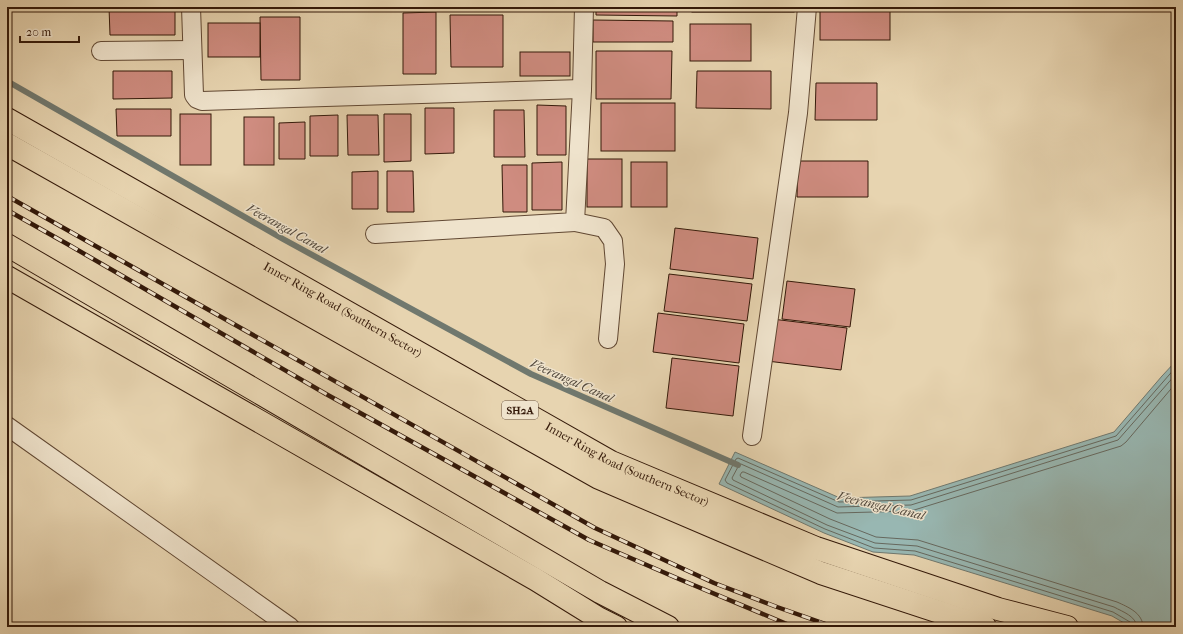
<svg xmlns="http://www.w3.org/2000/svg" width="1183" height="634" viewBox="0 0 1183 634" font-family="'IM FELL French Canon',serif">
	<rect width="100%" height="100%" fill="#e7d4b0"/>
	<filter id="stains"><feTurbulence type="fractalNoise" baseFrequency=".005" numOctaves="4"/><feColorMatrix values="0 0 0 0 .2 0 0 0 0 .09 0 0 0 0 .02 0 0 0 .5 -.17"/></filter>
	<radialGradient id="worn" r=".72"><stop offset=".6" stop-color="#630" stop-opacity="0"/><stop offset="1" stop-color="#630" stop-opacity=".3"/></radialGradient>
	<path fill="#98b7b2" stroke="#70786e" d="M 1176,361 L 1176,627 L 1131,627 L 1112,616 L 914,555 L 873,552 L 824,533 L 719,484 L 735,452 L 840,498 L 910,496 L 1114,432 L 1162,376 Z"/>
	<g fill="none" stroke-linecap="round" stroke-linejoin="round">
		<g stroke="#66685e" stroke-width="1">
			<path d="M 1132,627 L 1130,622 L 1113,612 L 915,551 L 874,548 L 825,529 L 727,483 L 725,480 L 736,459 L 738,458 L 839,502 L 911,500 L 1116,436 L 1176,367"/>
			<path d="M 1137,627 C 1136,616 1123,612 1114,607 L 917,546 L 875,543 L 827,525 L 733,480 L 732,478 L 739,465 L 741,464 L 838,507 L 911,505 L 1118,440 L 1176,374"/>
			<path d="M 1143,627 C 1143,613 1128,607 1117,602 L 918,540 L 876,537 L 830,519 L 741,477 L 740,475 L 742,472 L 744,472 L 837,513 L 911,511 L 1121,446 L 1126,442 L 1176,383"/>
		</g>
		<path stroke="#70786e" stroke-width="6" d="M 7,81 L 283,239 L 531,374 L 738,465"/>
	</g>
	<g fill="#cf8c80" stroke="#341909">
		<path d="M 109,7 L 175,7 L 175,35 L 110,35 Z"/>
		<path d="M 596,7 L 677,7 L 677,16 L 596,15 Z"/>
		<rect x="692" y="7" width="102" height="5"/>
		<rect x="820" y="7" width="70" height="33"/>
		<path d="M 436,12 L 436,74 L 403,74 L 403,13 Z"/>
		<path d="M 450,15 L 503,15 L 503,67 L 451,67 Z"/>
		<path d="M 260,17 L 300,17 L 300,80 L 261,80 Z"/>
		<path d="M 593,20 L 673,21 L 673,42 L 593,42 Z"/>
		<rect x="208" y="23" width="52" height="34"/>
		<rect x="690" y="24" width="61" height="37"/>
		<path d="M 596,51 L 672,51 L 671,99 L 596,99 Z"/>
		<rect x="520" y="52" width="50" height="24"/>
		<path d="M 113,71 L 172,71 L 172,98 L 113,99 Z"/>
		<path d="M 697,71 L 771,71 L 771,109 L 696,108 Z"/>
		<path d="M 816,83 L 877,83 L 877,120 L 815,120 Z"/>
		<rect x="601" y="103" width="74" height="48"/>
		<path d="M 537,105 L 566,106 L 566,155 L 537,155 Z"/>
		<path d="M 425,108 L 454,108 L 454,153 L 425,154 Z"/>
		<path d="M 116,109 L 171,109 L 171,136 L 117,136 Z"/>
		<path d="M 494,110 L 524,110 L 525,157 L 494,157 Z"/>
		<rect x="180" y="114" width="31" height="51"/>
		<path d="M 384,114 L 411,114 L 411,161 L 384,162 Z"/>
		<path d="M 338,115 L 338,156 L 310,156 L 310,116 Z"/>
		<path d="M 347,115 L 378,115 L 379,155 L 348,155 Z"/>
		<rect x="244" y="117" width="30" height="48"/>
		<path d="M 305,122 L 305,159 L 279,159 L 279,123 Z"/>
		<rect x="587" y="159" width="35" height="48"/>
		<path d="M 798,161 L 868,161 L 868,197 L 797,197 Z"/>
		<path d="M 562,162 L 562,210 L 532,210 L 532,163 Z"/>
		<rect x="631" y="162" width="36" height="45"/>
		<path d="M 502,165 L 527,165 L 527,212 L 503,212 Z"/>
		<path d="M 378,171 L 378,209 L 352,209 L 352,172 Z"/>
		<path d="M 387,171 L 413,171 L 414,212 L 387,212 Z"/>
		<path d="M 675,228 L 758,238 L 753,279 L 670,269 Z"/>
		<path d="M 669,274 L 752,284 L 747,321 L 664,311 Z"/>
		<path d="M 787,281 L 855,289 L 850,327 L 782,319 Z"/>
		<path d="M 658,313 L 744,324 L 739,363 L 653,352 Z"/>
		<path d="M 772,319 L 847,328 L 841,370 L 767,361 Z"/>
		<path d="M 672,358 L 739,366 L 733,416 L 666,408 Z"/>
	</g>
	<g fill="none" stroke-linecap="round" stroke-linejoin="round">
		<g stroke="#614833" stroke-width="20">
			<g id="street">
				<path d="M 191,7 L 194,95 L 197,99 L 202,101 L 582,89"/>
				<path d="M 101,51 L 192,50"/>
				<path d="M 575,222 L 604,228 L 613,241 L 615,264 L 608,339"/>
				<path d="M 375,234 L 575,222 L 582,89 L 584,7"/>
				<path d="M 7,426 L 290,627"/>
				<path d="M 752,436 L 798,113 L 807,7"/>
			</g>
		</g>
		<g stroke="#341909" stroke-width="24">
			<g id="primary">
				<path id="s1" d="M 7,119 L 611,462 L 816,548 L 998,609 L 1067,627"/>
				<path d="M 7,144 L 599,478 L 821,573 L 985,627"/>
				<path d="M 7,245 L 600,592 L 668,627"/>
				<path d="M 7,277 L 535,579 L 598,618 L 616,627"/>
			</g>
		</g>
		<use href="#street" stroke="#efe3cc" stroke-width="18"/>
		<use href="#primary" stroke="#e7d4b0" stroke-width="22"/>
		<g stroke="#341909" stroke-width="4.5">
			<g id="rail">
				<path d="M 7,196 L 595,528 L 714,583 L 777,607 L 834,627"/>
				<path d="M 7,210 L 69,245 L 326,394 L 589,540 L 679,579 L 794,627"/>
			</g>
		</g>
		<use href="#rail" stroke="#efe3cc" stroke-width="3" stroke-dasharray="9" stroke-linecap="butt"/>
	</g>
	<g text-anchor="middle" stroke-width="3" stroke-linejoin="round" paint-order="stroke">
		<rect fill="#efe3cc" stroke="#6c5644" stroke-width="1" x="502" y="401" width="36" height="18" rx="3"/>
		<g font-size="11" font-weight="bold" fill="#341909">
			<text x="520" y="414">SH2A</text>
		</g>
		<g font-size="12" fill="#341909" stroke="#efe3cc">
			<text dy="4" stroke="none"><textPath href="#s1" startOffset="386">Inner Ring Road (Southern Sector)</textPath></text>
			<text dy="4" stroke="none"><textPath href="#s1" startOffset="710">Inner Ring Road (Southern Sector)</textPath></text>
		</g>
		<g font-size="13" font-style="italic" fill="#52483c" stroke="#efe3cc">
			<text transform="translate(287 228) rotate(29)" y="5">Veerangal Canal</text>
			<text transform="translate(572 380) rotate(24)" y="5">Veerangal Canal</text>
			<text transform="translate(881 505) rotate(13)" y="5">Veerangal Canal</text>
		</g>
	</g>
	<rect width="1183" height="634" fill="none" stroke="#e7d4b0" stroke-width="24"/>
	<rect x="8" y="8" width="1167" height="618" fill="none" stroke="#341909" stroke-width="2"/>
	<rect x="12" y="12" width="1159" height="610" fill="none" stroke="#341909"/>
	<path d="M20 36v6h59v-6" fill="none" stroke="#341909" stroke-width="2"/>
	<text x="26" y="36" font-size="12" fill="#341909" stroke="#efe3cc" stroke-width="3" paint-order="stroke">20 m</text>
	<rect width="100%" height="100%" filter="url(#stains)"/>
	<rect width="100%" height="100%" fill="url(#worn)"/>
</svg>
